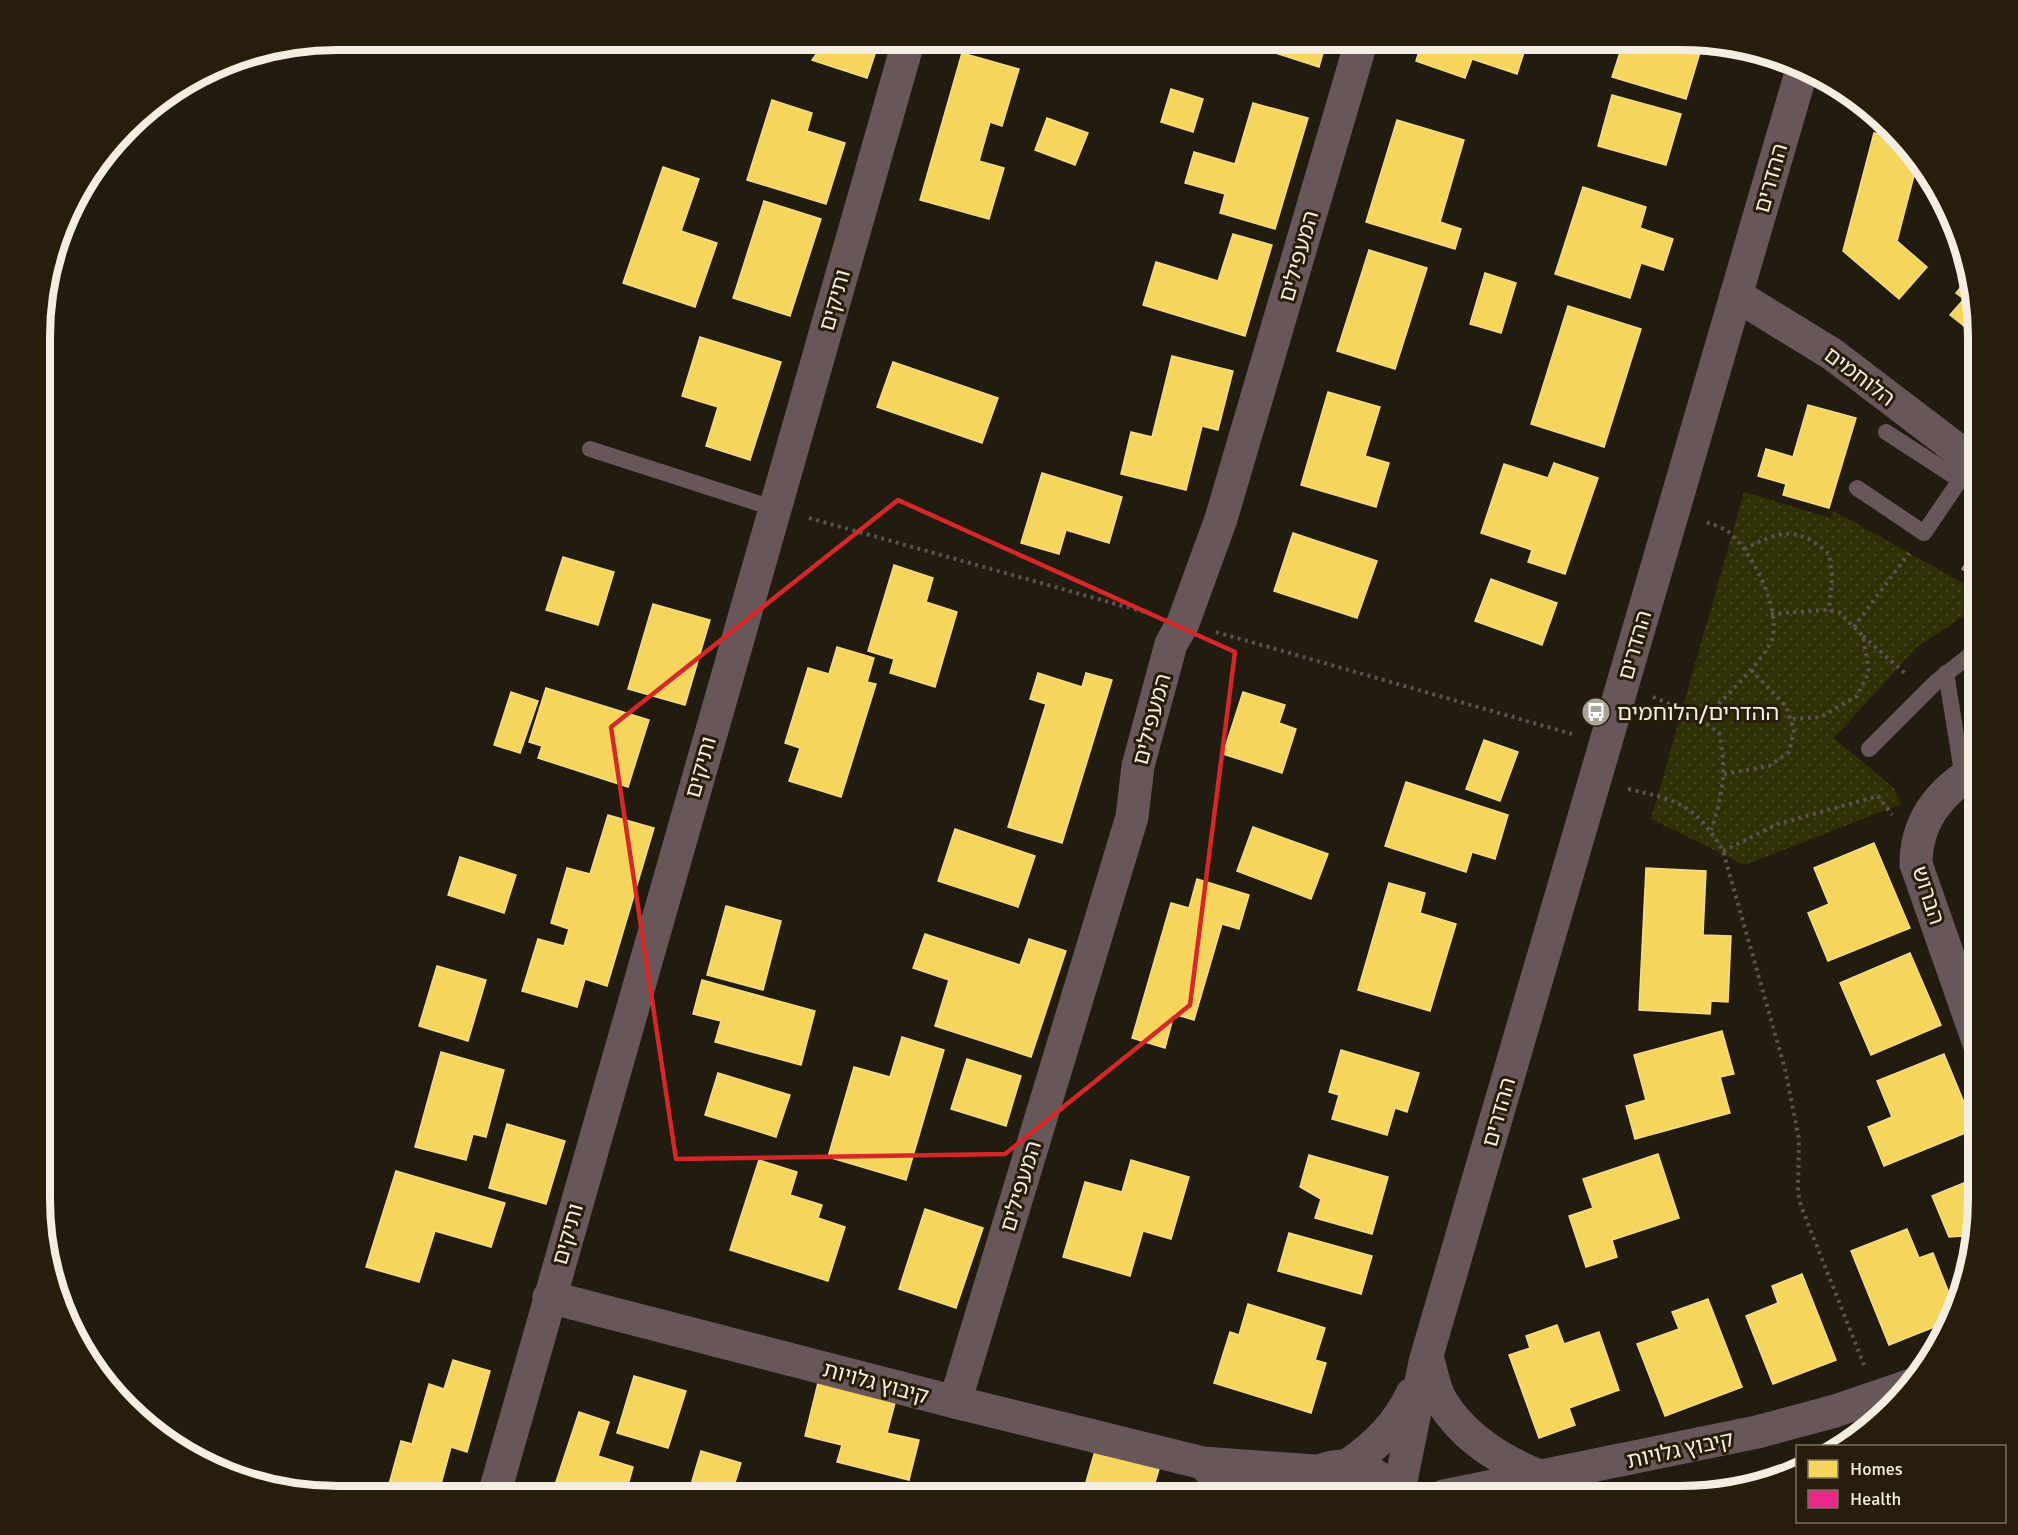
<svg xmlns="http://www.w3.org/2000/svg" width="2018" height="1535" viewBox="0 0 2018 1535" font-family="Signika,'Noto Sans Hebrew',sans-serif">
	<defs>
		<pattern id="park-dots" width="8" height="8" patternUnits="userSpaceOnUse" patternTransform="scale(1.5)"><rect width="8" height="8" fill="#2e3106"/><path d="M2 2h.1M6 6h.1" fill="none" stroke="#43451e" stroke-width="1.8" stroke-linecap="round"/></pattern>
	</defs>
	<rect width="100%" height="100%" fill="#211b10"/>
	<path fill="url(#park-dots)" d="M 1744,492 L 1831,518 L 1834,511 L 1979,592 L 1979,606 L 1917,647 L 1834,738 L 1894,788 L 1901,804 L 1745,865 L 1651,819 Z"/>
	<g fill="#f6d55c" stroke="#f5dc84" stroke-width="1.5">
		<path d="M 777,39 L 880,39 L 867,78 L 812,60 L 817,53 Z"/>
		<path d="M 1266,39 L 1327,39 L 1319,67 L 1263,49 Z"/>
		<path d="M 1423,39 L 1528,40 L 1517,74 L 1472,59 L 1465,78 L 1416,61 Z"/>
		<path d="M 1624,40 L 1669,40 L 1701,49 L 1686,99 L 1612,77 Z"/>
		<path d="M 962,53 L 1019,69 L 1002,126 L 990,122 L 979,161 L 1004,168 L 989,219 L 920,200 Z"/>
		<path d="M 1171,89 L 1203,99 L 1193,132 L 1161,122 Z"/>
		<path d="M 1612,95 L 1681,114 L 1666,165 L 1598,146 Z"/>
		<path d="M 772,100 L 812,113 L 807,131 L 845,143 L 826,204 L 747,180 Z"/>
		<path d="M 1253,103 L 1308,118 L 1275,229 L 1220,213 L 1225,194 L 1185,183 L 1194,152 L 1235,164 Z"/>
		<path d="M 1047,118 L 1088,133 L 1075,165 L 1035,150 Z"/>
		<path d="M 1397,120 L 1464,140 L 1440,222 L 1461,229 L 1455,249 L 1366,222 Z"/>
		<path d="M 1874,133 L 1898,139 L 1917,164 L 1897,241 L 1927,267 L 1899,299 L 1843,251 Z"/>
		<path d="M 663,167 L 699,179 L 681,231 L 717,243 L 695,307 L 623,283 Z"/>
		<path d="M 1583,187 L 1646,207 L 1640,228 L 1673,239 L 1663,270 L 1641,263 L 1630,298 L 1555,274 Z"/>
		<path d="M 764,201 L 821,219 L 790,316 L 733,298 Z"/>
		<path d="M 1233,234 L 1272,245 L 1245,336 L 1143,305 L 1156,262 L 1218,281 Z"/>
		<path d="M 1369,250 L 1427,268 L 1395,369 L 1337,351 Z"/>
		<path d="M 1485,273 L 1516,283 L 1501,333 L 1470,324 Z"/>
		<path d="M 1971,274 L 1979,336 L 1979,338 L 1950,315 L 1964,299 L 1956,293 Z"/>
		<path d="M 1568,306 L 1641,329 L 1604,447 L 1531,424 Z"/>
		<path d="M 700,337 L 781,362 L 750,460 L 706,446 L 718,407 L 682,396 Z"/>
		<path d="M 1172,356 L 1233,371 L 1218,430 L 1202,426 L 1186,490 L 1121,474 L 1131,432 L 1152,437 Z"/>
		<path d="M 893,362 L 998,398 L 982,443 L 877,407 Z"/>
		<path d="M 1328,392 L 1380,407 L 1365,456 L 1389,463 L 1376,507 L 1301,485 Z"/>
		<path d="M 1808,405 L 1856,418 L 1829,508 L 1783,495 L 1786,484 L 1758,476 L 1766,449 L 1793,457 Z"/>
		<path d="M 1554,463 L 1598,478 L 1565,574 L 1528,562 L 1532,550 L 1481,533 L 1504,464 L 1548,478 Z"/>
		<path d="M 1042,473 L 1122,497 L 1109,543 L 1066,530 L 1059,554 L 1021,543 Z"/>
		<path d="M 1293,533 L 1377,561 L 1357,618 L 1274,591 Z"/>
		<path d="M 563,557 L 614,572 L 598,625 L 546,610 Z"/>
		<path d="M 894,565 L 933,578 L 926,602 L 957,612 L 935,687 L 890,673 L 894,659 L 868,651 Z"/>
		<path d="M 1491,579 L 1557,603 L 1542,645 L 1475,621 Z"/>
		<path d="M 653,604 L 710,620 L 685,705 L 628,689 Z"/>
		<path d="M 837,647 L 874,658 L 867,682 L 876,684 L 841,797 L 789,781 L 800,748 L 785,743 L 808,668 L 829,674 Z"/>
		<path d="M 1038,673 L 1082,687 L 1086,673 L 1112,680 L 1062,843 L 1008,827 L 1046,704 L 1030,699 Z"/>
		<path d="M 546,688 L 649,720 L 628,787 L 538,758 L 542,746 L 529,742 Z"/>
		<path d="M 511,692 L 538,701 L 520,753 L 494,745 Z"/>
		<path d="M 1243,692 L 1285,705 L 1279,723 L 1296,729 L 1282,773 L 1223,754 Z"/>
		<path d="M 1484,740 L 1518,752 L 1500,801 L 1466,789 Z"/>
		<path d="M 1406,782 L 1508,815 L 1495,859 L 1472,852 L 1466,872 L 1385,846 Z"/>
		<path d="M 608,815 L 654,828 L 607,986 L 585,979 L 577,1007 L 522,991 L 538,939 L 564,946 L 569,929 L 551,923 L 567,868 L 590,874 Z"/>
		<path d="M 1253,827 L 1328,854 L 1311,899 L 1237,871 Z"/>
		<path d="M 955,829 L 1035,856 L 1018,907 L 938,881 Z"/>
		<path d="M 1874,843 L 1910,928 L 1828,961 L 1808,913 L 1829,904 L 1814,868 Z"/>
		<path d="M 460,857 L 516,875 L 504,913 L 448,895 Z"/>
		<path d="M 1646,868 L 1706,871 L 1703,935 L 1731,936 L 1728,1002 L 1711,1001 L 1710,1014 L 1639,1010 Z"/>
		<path d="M 1197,879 L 1249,895 L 1239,929 L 1222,924 L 1194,1020 L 1174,1014 L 1165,1048 L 1132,1038 L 1171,903 L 1189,908 Z"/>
		<path d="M 1389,883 L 1425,893 L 1420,913 L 1456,924 L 1430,1011 L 1358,990 Z"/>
		<path d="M 726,906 L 781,921 L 763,990 L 707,975 Z"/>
		<path d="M 925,934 L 1020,965 L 1029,939 L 1066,951 L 1031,1057 L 935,1026 L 949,980 L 913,968 Z"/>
		<path d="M 1910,953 L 1941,1025 L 1871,1055 L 1840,983 Z"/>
		<path d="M 437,966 L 486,980 L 468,1041 L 419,1026 Z"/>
		<path d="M 702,980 L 815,1011 L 801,1065 L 715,1042 L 721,1021 L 693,1014 Z"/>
		<path d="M 1722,1031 L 1734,1074 L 1720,1077 L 1730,1113 L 1635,1139 L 1626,1106 L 1646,1100 L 1634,1055 Z"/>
		<path d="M 902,1037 L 944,1050 L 906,1180 L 828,1157 L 854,1067 L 890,1077 Z"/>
		<path d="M 1341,1050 L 1419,1073 L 1407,1112 L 1395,1108 L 1387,1135 L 1332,1119 L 1339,1095 L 1329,1092 Z"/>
		<path d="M 441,1052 L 504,1070 L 486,1137 L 473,1134 L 466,1160 L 415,1147 Z"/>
		<path d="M 1944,1054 L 1975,1129 L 1884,1166 L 1868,1127 L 1892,1117 L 1877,1081 Z"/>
		<path d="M 967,1059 L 1021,1076 L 1006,1126 L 951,1109 Z"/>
		<path d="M 718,1073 L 790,1095 L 776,1137 L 705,1115 Z"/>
		<path d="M 507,1124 L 565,1141 L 546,1204 L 489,1188 Z"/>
		<path d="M 1658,1154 L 1679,1218 L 1612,1240 L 1617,1257 L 1586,1267 L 1569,1216 L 1593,1208 L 1583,1179 Z"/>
		<path d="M 1309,1155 L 1388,1177 L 1372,1234 L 1315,1218 L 1321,1199 L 1300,1187 Z"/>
		<path d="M 759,1160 L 797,1172 L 790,1195 L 822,1205 L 818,1218 L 845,1227 L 828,1281 L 730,1250 Z"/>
		<path d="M 1131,1160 L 1189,1177 L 1171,1239 L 1143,1231 L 1130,1276 L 1063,1257 L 1085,1182 L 1122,1192 Z"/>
		<path d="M 396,1171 L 505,1203 L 491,1247 L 435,1231 L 419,1282 L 366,1267 Z"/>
		<path d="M 1978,1177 L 1978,1218 L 1970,1252 L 1964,1236 L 1949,1237 L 1932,1196 Z"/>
		<path d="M 925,1209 L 983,1228 L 956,1308 L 899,1289 Z"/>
		<path d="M 1907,1229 L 1919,1258 L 1933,1253 L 1956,1311 L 1952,1320 L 1889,1345 L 1851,1251 Z"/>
		<path d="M 1289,1233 L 1372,1256 L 1361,1294 L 1278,1271 Z"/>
		<path d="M 1802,1274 L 1836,1360 L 1773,1384 L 1746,1316 L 1778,1303 L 1772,1286 Z"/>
		<path d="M 1708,1299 L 1742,1387 L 1665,1416 L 1637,1344 L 1679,1329 L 1672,1312 Z"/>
		<path d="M 1248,1304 L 1325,1328 L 1315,1360 L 1326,1363 L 1311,1413 L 1214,1383 L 1230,1332 L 1239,1335 Z"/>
		<path d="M 1557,1325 L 1564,1344 L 1599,1332 L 1619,1390 L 1569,1408 L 1575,1425 L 1539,1438 L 1509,1355 L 1530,1348 L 1526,1336 Z"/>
		<path d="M 453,1360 L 490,1371 L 467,1452 L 451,1447 L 438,1495 L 386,1495 L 401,1441 L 412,1444 L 429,1384 L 444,1389 Z"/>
		<path d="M 634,1376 L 686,1391 L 668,1448 L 617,1433 Z"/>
		<path d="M 818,1383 L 895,1403 L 887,1433 L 919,1440 L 909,1480 L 837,1462 L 842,1445 L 805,1436 Z"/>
		<path d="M 579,1412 L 609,1422 L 598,1456 L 633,1467 L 625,1496 L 579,1495 L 554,1488 Z"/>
		<path d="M 701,1451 L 741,1463 L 732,1492 L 692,1481 Z"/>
		<path d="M 1095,1451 L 1159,1469 L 1151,1496 L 1082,1496 Z"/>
	</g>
	<path fill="#e7298a" stroke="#eb64a4" stroke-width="1.5" d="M 1979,542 L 1979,580 L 1962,569 Z"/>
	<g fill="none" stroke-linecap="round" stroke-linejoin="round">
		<g stroke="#5d5250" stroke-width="4" stroke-dasharray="3 4.5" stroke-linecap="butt">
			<path d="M 809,518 L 1148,613"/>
			<path d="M 1744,549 C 1780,531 1797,525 1829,554 L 1832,576 L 1829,611"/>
			<path d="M 1771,614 L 1824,610 L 1839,612 L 1863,636 L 1869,672 L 1857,696 L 1821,717 L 1791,719"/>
			<path d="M 1854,627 L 1909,553"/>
			<path d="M 1216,632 L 1572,734"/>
			<path d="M 1863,636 L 1907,675"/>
			<path d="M 1653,697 L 1693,714 L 1719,733 C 1727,768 1723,796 1711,830"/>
			<path d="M 1703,720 C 1720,702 1764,661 1772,639 C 1781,609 1753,554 1731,534 C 1725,528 1714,525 1706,522"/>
			<path d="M 1724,774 L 1769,766 L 1789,752 L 1794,730 L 1786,706 L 1751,670"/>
			<path d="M 1628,789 C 1678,800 1696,805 1723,851 L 1785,1069 L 1799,1139 L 1798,1192 L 1801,1206 L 1864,1365"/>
			<path d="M 1723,851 L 1778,824 L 1878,796 L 1892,815"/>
		</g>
		<g stroke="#685758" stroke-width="16">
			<path d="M 1886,432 L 1960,480"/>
			<path d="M 590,449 L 773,508"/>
			<path d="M 1857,488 L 1924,533 L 1960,480 L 1949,448"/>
			<path d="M 1946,673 L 1963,778"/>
			<path d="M 1869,749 L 1937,681 L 1979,648"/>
		</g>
		<g stroke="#685758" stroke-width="33">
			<path d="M 1736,295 L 1832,354 L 1979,466"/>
			<path d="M 1978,1041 L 1916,864 C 1916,820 1941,790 1979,768"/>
			<path d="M 549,1297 L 955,1402 L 1203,1463 L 1315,1471"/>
			<path d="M 1427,1357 C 1432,1371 1434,1390 1442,1402 C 1465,1439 1503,1462 1542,1477"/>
			<path d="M 955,1402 L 1132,817 L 1138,766 L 1171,644 L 1183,623 L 1221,519 L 1362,39"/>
			<path d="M 1203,1463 L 1233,1496"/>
			<path d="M 1348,1465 C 1375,1447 1398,1424 1412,1394"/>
			<path d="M 494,1495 L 909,39"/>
			<path d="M 1290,1496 C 1317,1457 1369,1455 1396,1496"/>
			<path d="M 1398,1496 L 1425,1362 L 1803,66"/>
			<path d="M 1444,1496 L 1757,1432 L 1835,1411 L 1911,1385"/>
		</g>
	</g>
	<path fill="none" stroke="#d62828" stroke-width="4.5" stroke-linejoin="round" d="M 898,500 L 1235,652 L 1190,1005 L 1005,1154 L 676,1159 L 611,727 Z"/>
	<defs>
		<g id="bus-disc" transform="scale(1.5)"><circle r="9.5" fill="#aaa498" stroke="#271d0a"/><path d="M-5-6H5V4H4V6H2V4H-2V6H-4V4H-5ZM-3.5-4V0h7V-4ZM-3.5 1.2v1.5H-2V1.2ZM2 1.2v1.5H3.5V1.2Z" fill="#fff"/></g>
	</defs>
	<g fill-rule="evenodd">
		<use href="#bus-disc" x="1596" y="712"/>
	</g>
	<g text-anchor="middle" stroke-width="6" stroke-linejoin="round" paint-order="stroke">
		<g font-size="22" fill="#f4ede1" stroke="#271d0a">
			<text transform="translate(1770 178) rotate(-74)" y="8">ההדרים</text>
			<text transform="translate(1298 256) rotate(-74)" y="8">המעפילים</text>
			<text transform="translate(834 300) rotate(-74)" y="8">ותיקים</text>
			<text transform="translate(1860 376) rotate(37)" y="8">הלוחמים</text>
			<text transform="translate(1634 645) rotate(-74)" y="8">ההדרים</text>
			<text transform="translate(1151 719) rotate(-75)" y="8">המעפילים</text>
			<text transform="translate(700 767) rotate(-74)" y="8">ותיקים</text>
			<text transform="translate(1929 895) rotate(72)" y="8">הברוש</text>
			<text transform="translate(1498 1112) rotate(-74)" y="8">ההדרים</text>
			<text transform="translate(1020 1186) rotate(-73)" y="8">המעפילים</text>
			<text transform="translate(567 1234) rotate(-74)" y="8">ותיקים</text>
			<text transform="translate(876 1382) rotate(15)" y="8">קיבוץ גלויות</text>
			<text transform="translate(1680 1449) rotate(-12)" y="8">קיבוץ גלויות</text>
		</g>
		<g font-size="22" fill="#f4ede1" stroke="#271d0a" text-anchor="start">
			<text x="1617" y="720">ההדרים/הלוחמים</text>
		</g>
	</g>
	<path d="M0 0H2018V1535H0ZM337 50H1681A287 287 0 0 1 1968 337V1199A287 287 0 0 1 1681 1486H337A287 287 0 0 1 50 1199V337A287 287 0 0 1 337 50Z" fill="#271d0a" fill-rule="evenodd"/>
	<path fill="none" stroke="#f4ede1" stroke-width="8" d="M337 50H1681A287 287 0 0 1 1968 337V1199A287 287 0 0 1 1681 1486H337A287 287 0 0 1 50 1199V337A287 287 0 0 1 337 50Z"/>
	<rect x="1796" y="1445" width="210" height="78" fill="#271d0a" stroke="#797060" stroke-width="1.5"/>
	<rect x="1808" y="1460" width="30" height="18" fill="#f6d55c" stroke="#797060" stroke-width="1.5"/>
	<text x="1850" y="1475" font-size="18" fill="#f4ede1">Homes</text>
	<rect x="1808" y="1490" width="30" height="18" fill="#e7298a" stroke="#797060" stroke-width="1.5"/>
	<text x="1850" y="1505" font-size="18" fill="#f4ede1">Health</text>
</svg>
